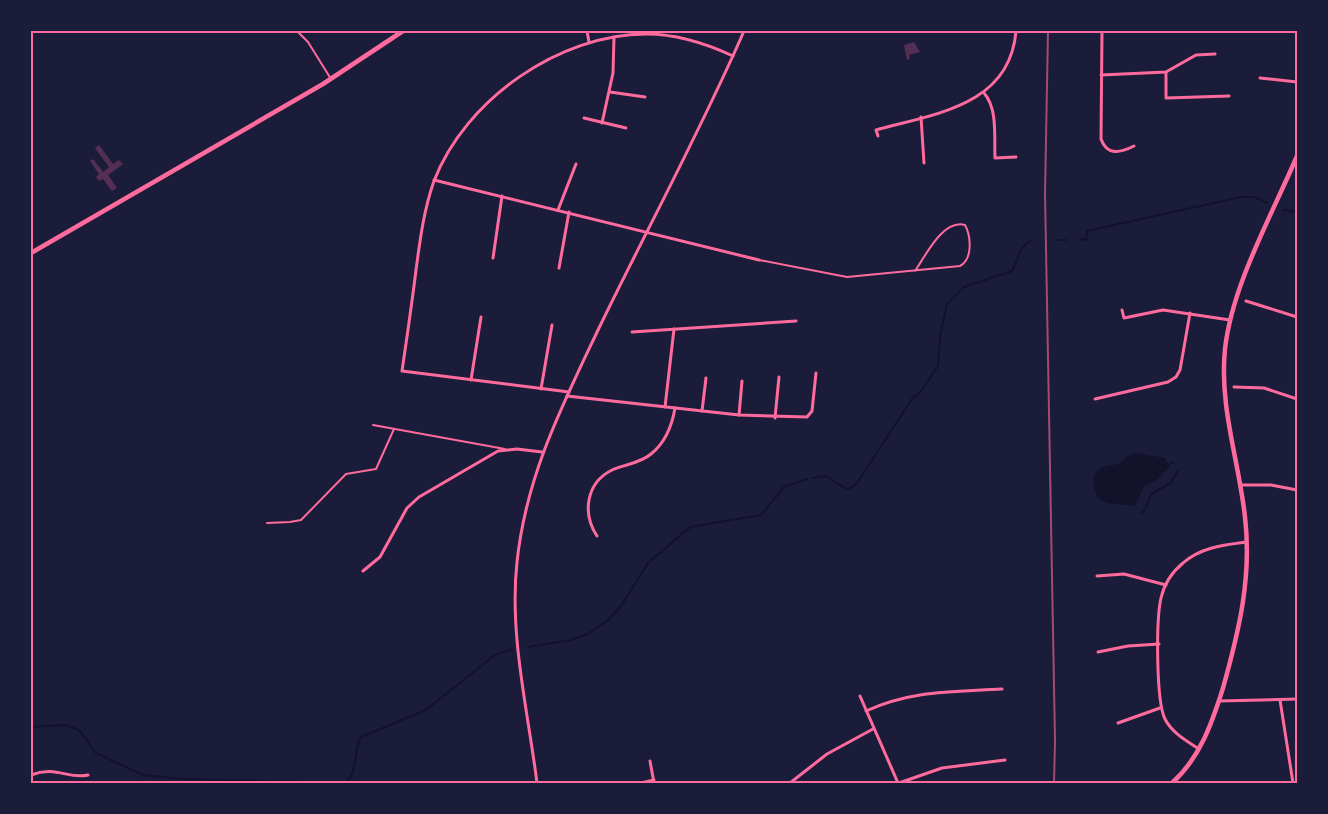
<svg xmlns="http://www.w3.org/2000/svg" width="1328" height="814" viewBox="0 0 1328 814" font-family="Figtree,sans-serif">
	<rect width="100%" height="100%" fill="#1b1b3a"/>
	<path fill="#12122b" d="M 1136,453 L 1165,458 L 1170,467 L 1155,481 L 1144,486 L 1135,506 L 1107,503 L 1097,497 C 1092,482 1090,470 1108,466 C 1111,465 1117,465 1120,463 C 1127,458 1125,455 1136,453 Z"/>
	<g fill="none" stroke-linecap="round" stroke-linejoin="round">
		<g stroke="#12122b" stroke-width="2">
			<path d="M 1283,210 L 1297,212"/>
			<path d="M 1057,240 L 1066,240"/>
			<path d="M 1080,240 L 1087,239 L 1087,231 L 1241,197 L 1254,197 L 1267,203"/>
			<path d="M 1170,463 L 1173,463"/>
			<path d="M 812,478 L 826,476 L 848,490 L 857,483 L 912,399 L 921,391 L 938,366 L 940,336 L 947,304 L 964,287 L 1012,271 L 1022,248 L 1031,240"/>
			<path d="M 1146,507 L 1151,494 L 1171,483 L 1178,471"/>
			<path d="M 1141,513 L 1145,509"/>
			<path d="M 528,647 L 570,640 L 588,634 L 608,620 L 621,606 L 648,563 L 690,527 L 761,515 L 784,487 L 807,479"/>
			<path d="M 31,727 L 65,725 L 79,730 L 96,753 L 143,775 L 183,779 L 346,783 C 358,772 353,751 361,737 L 426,710 L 495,655 L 512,649"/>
		</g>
	</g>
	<g fill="#542f53">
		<path d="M 914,42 L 920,52 L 909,55 L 910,59 L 907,60 L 904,45 Z"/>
		<path d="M 99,145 L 113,164 L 119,160 L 123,164 L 108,175 L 117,188 L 112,191 L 103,179 L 99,181 L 96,177 L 99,174 L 90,161 L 93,159 L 103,172 L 109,167 L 95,148 Z"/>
	</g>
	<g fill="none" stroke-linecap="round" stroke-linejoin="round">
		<g stroke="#ff6b9d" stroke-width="2">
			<path d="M 297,31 L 308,42 L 331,79"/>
			<path d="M 759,260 L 847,277 L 960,266 C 973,259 971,236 965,225 C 943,219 926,255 915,271"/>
			<path d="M 373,425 L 505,449"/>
			<path d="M 267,523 L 290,522 L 301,520 L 346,474 L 376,469 L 394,429"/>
		</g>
		<g stroke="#ff6b9d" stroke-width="3">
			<path d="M 587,31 L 589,42"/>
			<path d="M 1102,31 L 1101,139 C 1107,156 1120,153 1134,146"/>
			<path d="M 1166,72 L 1166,98 L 1229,96"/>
			<path d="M 1101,75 L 1166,72 L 1196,55 L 1215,54"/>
			<path d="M 1260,78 L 1297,82"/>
			<path d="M 610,92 L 645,97"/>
			<path d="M 984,93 C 998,109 994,137 995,158 L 1016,157"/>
			<path d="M 921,117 L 924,163"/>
			<path d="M 584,118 L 626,128"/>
			<path d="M 602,123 L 613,73 L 614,37"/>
			<path d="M 878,136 L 876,130 C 934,114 1010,106 1016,31"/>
			<path d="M 434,180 L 759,260"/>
			<path d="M 558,210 L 576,164"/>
			<path d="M 493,258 L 502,196"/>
			<path d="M 559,268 L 569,212"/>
			<path d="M 1246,301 L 1297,317"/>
			<path d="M 1122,310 L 1124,318 L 1163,310 L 1230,320"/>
			<path d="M 632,332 L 796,321"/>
			<path d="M 471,380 L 481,317"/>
			<path d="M 1234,387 L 1264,388 L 1297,399"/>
			<path d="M 541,389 L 552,325"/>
			<path d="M 569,392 L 402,371 C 407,337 412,303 416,270 C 420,240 424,209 434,181 C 465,100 559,34 646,34 C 677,34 705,43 733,56"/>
			<path d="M 567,396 L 739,415 L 807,417 L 812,411 L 816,373"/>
			<path d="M 1095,399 L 1168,382 L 1176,377 L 1180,370 L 1190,313"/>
			<path d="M 665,407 L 674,329"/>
			<path d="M 702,411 L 706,378"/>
			<path d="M 739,415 L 742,381"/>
			<path d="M 775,418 L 779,377"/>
			<path d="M 1240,485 L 1271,485 L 1297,490"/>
			<path d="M 597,536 C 582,513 586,483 612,470 C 625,464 639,464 651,454 C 666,442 672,426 675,408"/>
			<path d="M 363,571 L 380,557 L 407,508 L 419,497 L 498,451 L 517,449 L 542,452"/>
			<path d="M 1097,576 L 1124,574 L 1166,585"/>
			<path d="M 1098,652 L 1128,646 L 1159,644"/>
			<path d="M 860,696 L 898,783"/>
			<path d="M 1280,700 L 1293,783"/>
			<path d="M 1219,701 L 1297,699"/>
			<path d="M 866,711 C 912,690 952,692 1002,689"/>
			<path d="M 1118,723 L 1160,708"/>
			<path d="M 1199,749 C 1187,741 1172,733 1165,719 C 1156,701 1156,620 1161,598 C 1164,585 1172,572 1183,563 C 1201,547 1224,545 1247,542"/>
			<path d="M 650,761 L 654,783"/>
			<path d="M 31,775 C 56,765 69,780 88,775"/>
			<path d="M 537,783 C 528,711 509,635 517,562 C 526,476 562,406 599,328 C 647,229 700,132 744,31"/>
			<path d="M 641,783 L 654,780"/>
			<path d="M 790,783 L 827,754 L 873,729"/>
			<path d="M 899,783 L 942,768 L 1005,760"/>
		</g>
		<g stroke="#ff6b9d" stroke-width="4.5">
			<path d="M 31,253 L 323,84 L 403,31"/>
			<path d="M 1172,783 C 1200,758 1212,723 1223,688 C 1239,631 1252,577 1245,517 C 1239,461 1219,407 1225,349 C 1232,285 1272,215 1297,156"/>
		</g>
		<path stroke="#a44b75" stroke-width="2" d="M 1048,31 L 1045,193 L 1055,741 L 1054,783"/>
	</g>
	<rect width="1328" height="814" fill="none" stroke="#1b1b3a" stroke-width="65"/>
	<rect x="32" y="32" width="1264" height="750" fill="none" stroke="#ff6b9d" stroke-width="2"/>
</svg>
